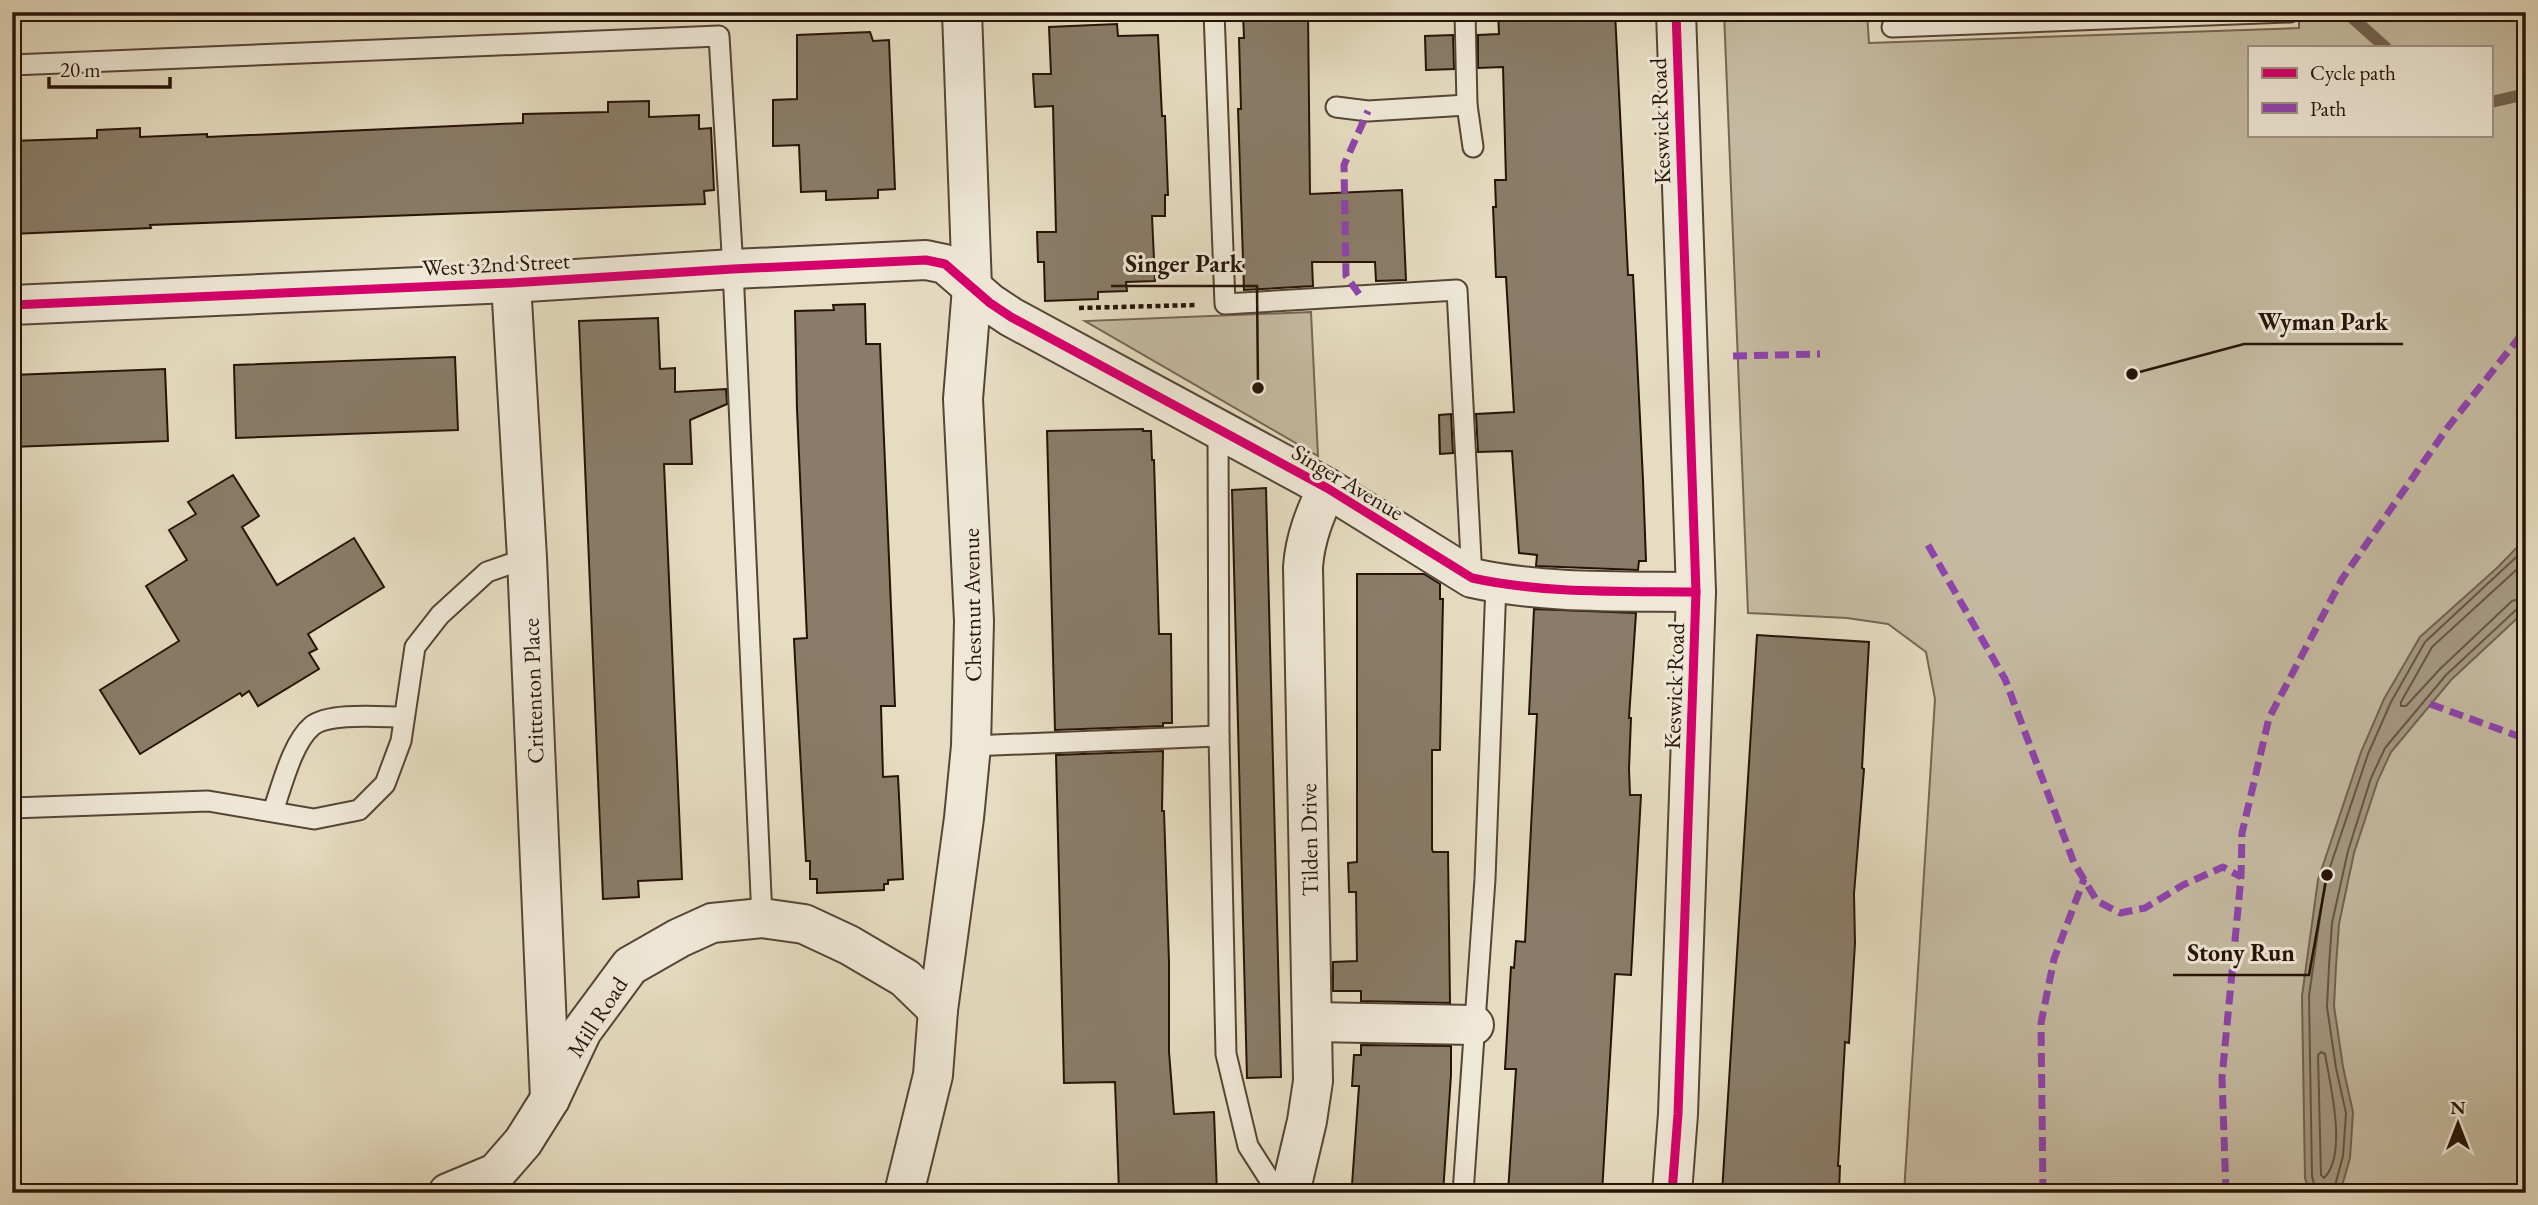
<svg xmlns="http://www.w3.org/2000/svg" width="2538" height="1205" viewBox="0 0 2538 1205" font-family="'EB Garamond',serif">
	<rect width="100%" height="100%" fill="#e6dcc1"/>
	<filter id="stains"><feTurbulence type="fractalNoise" baseFrequency=".00286" numOctaves="4"/><feColorMatrix values="0 0 0 0 .2 0 0 0 0 .09 0 0 0 0 .02 0 0 0 .5 -.17"/></filter>
	<radialGradient id="worn" r=".72"><stop offset=".6" stop-color="#630" stop-opacity="0"/><stop offset="1" stop-color="#630" stop-opacity=".3"/></radialGradient>
	<g fill="#c5baa1" stroke="#766654" stroke-width="2" fill-rule="evenodd">
		<path d="M 1724,12 L 1867,12 L 1869,43 L 2299,28 L 2299,12 L 2526,12 L 2526,1193 L 1904,1193 L 1935,699 L 1926,652 L 1888,624 L 1847,618 L 1748,613 ZM 2249,47 L 2491,47 L 2491,135 L 2249,135 Z"/>
		<path d="M 1311,312 L 1318,456 L 1085,321 Z"/>
	</g>
	<path fill="#a59882" stroke="#726351" stroke-width="2" d="M 2526,538 L 2526,610 L 2451,680 L 2391,752 L 2378,780 L 2354,853 L 2339,924 L 2336,966 L 2334,1006 L 2343,1067 L 2353,1112 L 2350,1158 L 2340,1193 L 2310,1193 L 2305,1178 L 2302,996 L 2318,880 L 2361,752 L 2384,699 L 2420,637 L 2498,567 Z"/>
	<g fill="none" stroke-linecap="round" stroke-linejoin="round">
		<g stroke="#665644" stroke-width="2">
			<path d="M 2526,561 L 2432,647 L 2401,702 L 2401,706 L 2406,706 L 2440,669 L 2512,601 L 2526,597"/>
			<path d="M 2321,1052 L 2325,1054 C 2330,1084 2348,1155 2324,1178 L 2321,1175 L 2318,1055 Z"/>
			<path d="M 2316,1193 L 2312,1176 L 2309,996 L 2325,882 L 2368,754 L 2391,702 L 2425,642 L 2526,548"/>
			<path d="M 2333,1193 L 2343,1156 L 2346,1113 L 2336,1068 L 2327,1007 L 2329,966 L 2332,923 L 2348,851 L 2371,778 L 2385,748 L 2446,675 L 2518,608 L 2526,606"/>
		</g>
		<g stroke="#726351" stroke-width="12">
			<path d="M 2346,12 L 2385,47"/>
			<path d="M 2491,102 L 2526,94"/>
		</g>
	</g>
	<g fill="#8a7c68" stroke="#261307" stroke-width="2">
		<path d="M 1243,12 L 1308,12 L 1310,194 L 1402,190 L 1406,280 L 1376,281 L 1375,262 L 1312,262 L 1313,286 L 1244,290 L 1238,109 L 1241,109 L 1239,38 L 1244,38 Z"/>
		<path d="M 1498,12 L 1615,12 L 1628,275 L 1633,275 L 1643,480 L 1646,561 L 1639,561 L 1638,570 L 1536,566 L 1537,555 L 1519,553 L 1512,451 L 1478,452 L 1476,414 L 1514,412 L 1506,277 L 1496,277 L 1493,207 L 1496,207 L 1495,180 L 1506,180 L 1503,67 L 1478,68 L 1478,35 L 1499,34 Z"/>
		<path d="M 1117,24 L 1118,36 L 1158,35 L 1162,116 L 1165,116 L 1168,195 L 1165,195 L 1165,216 L 1152,216 L 1155,281 L 1126,282 L 1127,291 L 1098,292 L 1098,299 L 1045,301 L 1044,262 L 1038,262 L 1037,232 L 1056,232 L 1053,106 L 1035,107 L 1033,74 L 1051,74 L 1049,27 Z"/>
		<path d="M 870,32 L 873,41 L 889,40 L 895,189 L 878,190 L 878,198 L 826,200 L 826,191 L 801,192 L 799,145 L 773,146 L 773,100 L 797,99 L 797,35 Z"/>
		<path d="M 1453,35 L 1454,69 L 1426,70 L 1425,36 Z"/>
		<path d="M 649,101 L 649,117 L 699,115 L 699,129 L 711,128 L 714,190 L 704,191 L 705,204 L 150,225 L 151,228 L 12,234 L 12,141 L 97,138 L 97,130 L 140,128 L 140,137 L 207,134 L 207,137 L 523,123 L 523,114 L 608,112 L 608,102 Z"/>
		<path d="M 865,304 L 866,344 L 880,344 L 893,655 L 895,706 L 881,706 L 883,777 L 898,776 L 903,879 L 888,880 L 888,884 L 884,884 L 884,890 L 817,893 L 817,879 L 810,879 L 810,861 L 806,861 L 795,659 L 794,639 L 807,638 L 797,409 L 795,311 L 834,310 L 833,305 Z"/>
		<path d="M 658,318 L 660,369 L 675,368 L 675,392 L 726,389 L 727,404 L 690,420 L 692,464 L 664,464 L 682,879 L 638,881 L 639,897 L 603,899 L 579,321 Z"/>
		<path d="M 455,357 L 458,430 L 236,438 L 234,365 Z"/>
		<path d="M 165,369 L 168,441 L 12,447 L 12,375 Z"/>
		<path d="M 1451,414 L 1453,453 L 1440,454 L 1439,415 Z"/>
		<path d="M 1143,429 L 1143,431 L 1151,431 L 1152,460 L 1154,460 L 1159,634 L 1171,634 L 1172,723 L 1163,723 L 1163,726 L 1055,730 L 1047,431 Z"/>
		<path d="M 233,475 L 259,516 L 242,527 L 277,585 L 354,538 L 384,587 L 308,634 L 317,649 L 309,653 L 319,669 L 258,706 L 249,691 L 242,696 L 240,693 L 140,754 L 100,690 L 179,641 L 146,586 L 187,560 L 169,530 L 196,514 L 188,502 Z"/>
		<path d="M 1266,488 L 1281,1077 L 1247,1078 L 1232,490 Z"/>
		<path d="M 1357,574 L 1424,574 L 1440,584 L 1440,599 L 1443,599 L 1440,750 L 1432,750 L 1432,849 L 1433,852 L 1448,852 L 1450,1003 L 1361,1001 L 1361,991 L 1333,991 L 1333,962 L 1357,961 L 1356,892 L 1349,892 L 1348,863 L 1357,862 Z"/>
		<path d="M 1534,609 L 1636,613 L 1629,718 L 1631,718 L 1629,769 L 1630,795 L 1641,795 L 1631,975 L 1615,974 L 1602,1193 L 1508,1193 L 1516,1069 L 1505,1069 L 1511,967 L 1514,968 L 1516,941 L 1525,942 L 1537,714 L 1529,714 Z"/>
		<path d="M 1757,635 L 1869,642 L 1862,768 L 1864,769 L 1854,894 L 1855,943 L 1849,1043 L 1845,1042 L 1838,1166 L 1840,1166 L 1839,1193 L 1722,1193 Z"/>
		<path d="M 1163,751 L 1162,811 L 1164,811 L 1169,962 L 1169,1052 L 1174,1114 L 1214,1112 L 1217,1193 L 1119,1192 L 1115,1082 L 1064,1083 L 1056,755 Z"/>
		<path d="M 1361,1045 L 1451,1046 L 1451,1075 L 1443,1193 L 1354,1193 L 1354,1185 L 1352,1185 L 1359,1086 L 1352,1086 L 1354,1055 L 1361,1055 Z"/>
	</g>
	<g fill="none" stroke-linecap="round" stroke-linejoin="round">
		<g stroke="#564536" stroke-width="23">
			<g id="service">
				<path d="M 1214,12 L 1225,304 L 1457,290 L 1472,578"/>
				<path d="M 1465,12 L 1467,105 L 1473,147"/>
				<path d="M 1892,27 L 2290,12"/>
				<path d="M 12,65 L 719,36 L 733,269 L 762,918"/>
				<path d="M 1336,107 L 1368,111 L 1467,105"/>
				<path d="M 1218,431 L 1219,736 L 1226,1054 L 1248,1146 L 1278,1193"/>
				<path d="M 971,746 L 1219,736"/>
				<path d="M 12,808 L 208,801 L 314,819 L 359,810 L 385,784 L 401,741 L 415,647 L 440,615 L 487,572 L 527,558"/>
				<path d="M 273,811 C 282,786 292,743 312,726 C 329,712 382,717 404,717"/>
				<path d="M 1463,1193 L 1485,879 L 1496,583"/>
			</g>
		</g>
		<g stroke="#564536" stroke-width="42">
			<g id="minor">
				<path d="M 511,283 L 527,558 L 550,1099"/>
				<path d="M 12,305 L 511,283 L 733,269 L 926,260 L 945,264 L 990,303 L 1011,317 L 1327,488 L 1472,578 C 1545,594 1622,591 1696,592"/>
				<path d="M 1314,1022 L 1474,1025"/>
				<path d="M 448,1193 L 496,1173 L 523,1142 L 550,1099 L 582,1031 L 630,966 L 679,938 L 712,923 L 762,918 L 804,924 L 849,945 L 905,978 L 938,1010"/>
				<path d="M 904,1193 L 933,1075 L 938,1010 L 964,818 L 971,746 L 974,621 L 963,399 L 972,288 L 962,12"/>
				<path d="M 1290,1193 L 1307,1121 L 1313,1081 L 1303,567 C 1305,538 1315,514 1327,488"/>
			</g>
		</g>
		<g stroke="#564536" stroke-width="42">
			<path id="tertiary" d="M 1672,1193 L 1678,1114 L 1696,592 L 1676,12"/>
		</g>
		<path stroke="#261307" stroke-width="4.5" stroke-dasharray="5 3.5" stroke-linecap="butt" d="M 1079,308 L 1196,305"/>
		<use href="#service" stroke="#efe8d7" stroke-width="19"/>
		<use href="#minor" stroke="#efe8d7" stroke-width="38"/>
		<use href="#tertiary" stroke="#efe8d7" stroke-width="38"/>
		<g stroke="#8e44ad" stroke-width="7" stroke-dasharray="14 7" stroke-linecap="butt">
			<path d="M 1359,294 L 1346,276 L 1344,165 L 1368,111"/>
			<path d="M 1733,356 L 1820,354"/>
			<path d="M 1928,545 L 2005,679 L 2074,863 L 2097,901 L 2120,913 L 2145,908 L 2183,885 L 2223,867 L 2241,877"/>
			<path d="M 2430,704 L 2526,739"/>
			<path d="M 2043,1193 L 2041,1023 L 2054,959 L 2084,879"/>
			<path d="M 2226,1193 L 2222,1078 L 2241,877 L 2242,833 L 2269,718 L 2342,579 L 2448,427 L 2526,329"/>
		</g>
		<g stroke="#efe8d7" stroke-width="13">
			<g id="cycleway">
				<path d="M 12,305 L 511,283 L 733,269 L 926,260 L 945,264 L 990,303 L 1011,317 L 1327,488 L 1472,578 C 1545,594 1622,591 1696,592"/>
				<path d="M 1672,1193 L 1678,1114 L 1696,592 L 1676,12"/>
			</g>
		</g>
		<use href="#cycleway" stroke="#d6006c" stroke-width="9"/>
	</g>
	<g text-anchor="middle" stroke-width="6" stroke-linejoin="round" paint-order="stroke">
		<g font-size="23" fill="#261307" stroke="#efe8d7">
			<text transform="translate(1660 121) rotate(-92)" y="8">Keswick Road</text>
			<text transform="translate(496 264) rotate(-3)" y="8">West 32nd Street</text>
			<text transform="translate(1348 482) rotate(31)" y="8">Singer Avenue</text>
			<text transform="translate(972 605) rotate(-91)" y="8">Chestnut Avenue</text>
			<text transform="translate(1674 686) rotate(-88)" y="8">Keswick Road</text>
			<text transform="translate(533 691) rotate(-92)" y="8">Crittenton Place</text>
			<text transform="translate(1309 840) rotate(-91)" y="8">Tilden Drive</text>
			<text transform="translate(597 1017) rotate(-57)" y="8">Mill Road</text>
		</g>
	</g>
	<path fill="none" stroke="#261307" stroke-width="2.5" d="M1258 388L1257 286H1111M2132 374L2244 344H2403M2327 875L2309 975H2173"/>
	<g fill="#261307" stroke="#efe8d7" stroke-width="2.5">
		<circle cx="1258" cy="388" r="7"/>
		<circle cx="2132" cy="374" r="7"/>
		<circle cx="2327" cy="875" r="7"/>
	</g>
	<g font-size="24" text-anchor="middle" font-weight="bold" fill="#261307" stroke="#efe8d7" stroke-width="6" stroke-linejoin="round" paint-order="stroke">
		<text x="1184" y="272">Singer Park</text>
		<text x="2323" y="330">Wyman Park</text>
		<text x="2241" y="961">Stony Run</text>
	</g>
	<rect width="2538" height="1205" fill="none" stroke="#e6dcc1" stroke-width="42"/>
	<rect x="14" y="14" width="2510" height="1177" fill="none" stroke="#261307" stroke-width="3.5"/>
	<rect x="21" y="21" width="2496" height="1163" fill="none" stroke="#261307" stroke-width="2"/>
	<rect x="2248" y="46" width="245" height="91" fill="#efe8d7" stroke="#9f9384" stroke-width="2"/>
	<rect x="2262" y="68" width="35" height="10" fill="#d6006c" stroke="#9f9384" stroke-width="2"/>
	<text x="2310" y="80" font-size="21" fill="#261307">Cycle path</text>
	<rect x="2262" y="103" width="35" height="10" fill="#8e44ad" stroke="#9f9384" stroke-width="2"/>
	<text x="2310" y="116" font-size="21" fill="#261307">Path</text>
	<g transform="translate(2458 1124)" stroke="#efe8d7" stroke-width="5" paint-order="stroke">
	<path d="M0-5L12 26L0 18L-12 26Z" fill="#261307"/>
	<text y="-10" font-size="19" font-weight="bold" text-anchor="middle" fill="#261307">N</text>
	</g>
	<path d="M49 77v10h121v-10" fill="none" stroke="#261307" stroke-width="3.5"/>
	<text x="60" y="77" font-size="21" fill="#261307" stroke="#efe8d7" stroke-width="5" paint-order="stroke">20 m</text>
	<rect width="100%" height="100%" filter="url(#stains)"/>
	<rect width="100%" height="100%" fill="url(#worn)"/>
</svg>
